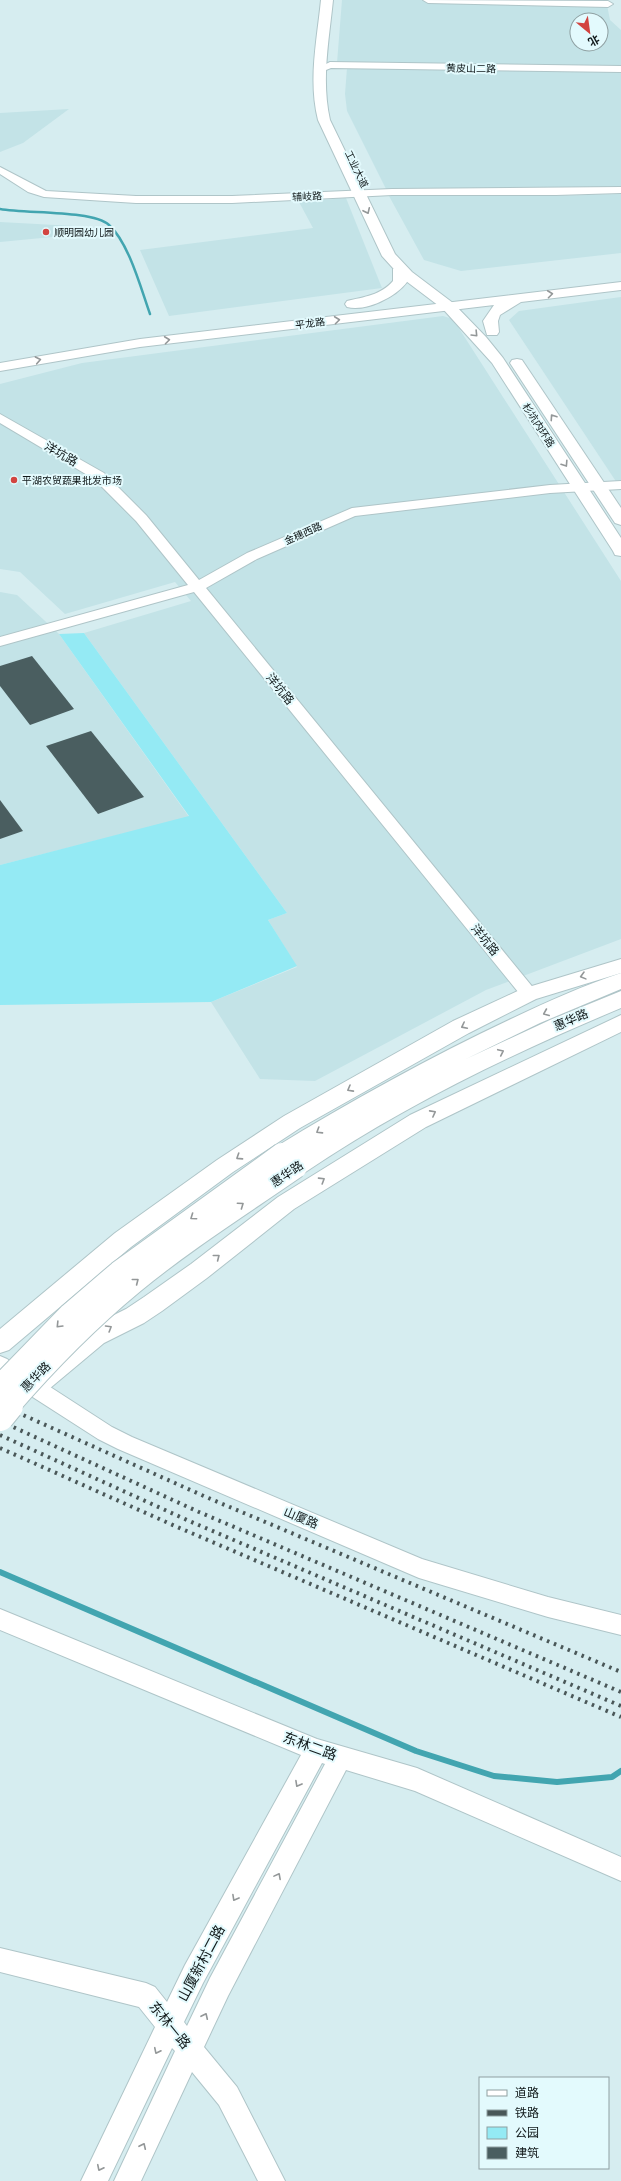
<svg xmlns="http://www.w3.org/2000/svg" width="621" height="2181" viewBox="0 0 621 2181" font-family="Ubuntu,'Noto Sans SC',sans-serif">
	<rect width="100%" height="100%" fill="#d6edf0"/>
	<g fill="#c3e3e7" fill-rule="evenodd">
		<path d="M 342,0 L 606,0 L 610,20 L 621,30 L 621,67 L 337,63 ZM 577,20 L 601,20 L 601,44 L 577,44 Z"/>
		<path d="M 347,68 L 621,72 L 621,186 L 554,189 L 386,189 L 347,111 L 345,94 Z"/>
		<path d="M 69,109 L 23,143 L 0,152 L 0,113 Z"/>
		<path d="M 621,194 L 621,253 L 461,271 L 424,260 L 389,196 L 555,196 Z"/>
		<path d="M 346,198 L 382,288 L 169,316 L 140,250 L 313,228 L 299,202 Z"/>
		<path d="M 0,222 L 74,226 L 94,233 L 0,242 Z"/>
		<path d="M 621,297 L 621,489 L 509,320 L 519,311 Z"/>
		<path d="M 443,316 L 453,319 L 621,581 L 621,939 L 486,990 L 315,1081 L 260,1079 L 211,1002 L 297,967 L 268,920 L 287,913 L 84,633 L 191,601 L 175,582 L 65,614 L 20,572 L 0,569 L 0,384 L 82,363 Z"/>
		<path d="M 0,592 L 17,595 L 59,634 L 189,817 L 0,865 Z"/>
	</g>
	<path fill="#94eaf4" d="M 84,633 L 287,913 L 268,920 L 297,966 L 211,1002 L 0,1005 L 0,865 L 189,816 L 59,634 Z"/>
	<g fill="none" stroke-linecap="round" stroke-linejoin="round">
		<path stroke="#42a5b0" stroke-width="2.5" d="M 0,209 C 26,214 92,210 109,225 C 129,243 141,289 150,314"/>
		<path stroke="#42a5b0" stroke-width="6" d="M 0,1572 L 416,1751 L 494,1776 L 557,1782 L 612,1777 L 621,1771"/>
	</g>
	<g fill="#4a5e60">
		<path d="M 32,656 L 74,709 L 30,725 L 0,686 L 0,666 Z"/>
		<path d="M 91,731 L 144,797 L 98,814 L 46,746 Z"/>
		<path d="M 0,800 L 23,831 L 0,839 Z"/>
	</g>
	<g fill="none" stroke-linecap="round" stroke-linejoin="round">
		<g stroke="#afc5c8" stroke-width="2">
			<g id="minor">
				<path d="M 423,0 L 608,1 L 613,4 L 608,7 L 428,3 Z"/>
				<path d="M 330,62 L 621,66 L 621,72 L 331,68 L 321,72 L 316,69 Z"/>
				<path d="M 0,167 L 46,191 L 136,196 L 232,196 L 392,189 L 621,187 L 621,193 L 556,195 L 392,195 L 232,203 L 136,203 L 44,197 L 28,192 L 0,174 Z"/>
				<path d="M 0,414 L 104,473 L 146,515 L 199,580 L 247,553 L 352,508 L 550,485 L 621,481 L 621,489 L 550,493 L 355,516 L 257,559 L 206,588 L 535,990 L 538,994 L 535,998 L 529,1000 L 523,998 L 194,592 L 0,646 L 0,637 L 188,585 L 136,521 L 94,479 L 0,423 Z"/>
				<path d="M 0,1356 L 7,1359 L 112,1427 L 132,1437 L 422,1559 L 548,1597 L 621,1615 L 621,1635 L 548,1617 L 419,1578 L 118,1449 L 98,1439 L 0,1376 Z"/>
				<path d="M 0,1609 L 317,1739 L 417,1768 L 621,1857 L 621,1881 L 415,1791 L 346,1770 L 228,1996 L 204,2047 L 237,2087 L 285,2181 L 258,2181 L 219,2105 L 192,2072 L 141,2181 L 114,2181 L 175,2051 L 172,2048 L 108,2181 L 81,2181 L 155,2027 L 139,2007 L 0,1972 L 0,1948 L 146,1983 L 155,1987 L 167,2002 L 185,1965 L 301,1755 L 0,1630 ZM 322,1763 L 325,1764 L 210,1978 L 187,2026 L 184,2022 L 203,1983 Z"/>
			</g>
		</g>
		<g stroke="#afc5c8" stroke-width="2">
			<g id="tertiary">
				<path d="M 321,0 L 333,0 C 329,40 321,80 330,120 L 395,254 L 412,272 L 453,303 L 486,337 L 503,358 L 621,538 L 621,556 L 615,555 L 613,551 L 492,363 L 443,309 L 402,278 L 382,256 L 318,120 C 308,80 317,40 321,0 Z"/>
				<path d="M 517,359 L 522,360 L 621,508 L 621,525 L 615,523 L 613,520 L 510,363 L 512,360 Z"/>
				<path d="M 621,959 L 621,973 L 536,999 L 469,1033 L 300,1128 L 233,1172 L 131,1247 L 9,1350 L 0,1353 L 0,1329 L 115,1233 L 217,1160 L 284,1116 L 453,1021 L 522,989 Z"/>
				<path d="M 621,1015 L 621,1032 L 426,1127 L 294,1209 L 207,1278 L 162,1311 L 144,1323 L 104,1343 L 49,1389 L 40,1393 L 31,1389 L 28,1382 L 31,1375 L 86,1329 L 126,1309 L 144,1297 L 191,1264 L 278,1197 L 410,1115 Z"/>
			</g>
		</g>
		<g stroke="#afc5c8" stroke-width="2">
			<path id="secondary" d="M 621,973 L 621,989 L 540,1023 L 466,1059 L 550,1020 L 621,991 L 621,1008 C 511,1054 403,1106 304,1173 L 296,1176 L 288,1173 L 285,1167 L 288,1161 L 282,1163 L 274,1160 L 271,1154 L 274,1148 C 351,1101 430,1057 511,1019 C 547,1002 584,985 621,973 Z"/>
		</g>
		<g stroke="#afc5c8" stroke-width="2">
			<g id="primary">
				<path d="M 400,265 L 407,269 L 407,282 C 396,297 366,312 347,307 L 345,304 L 347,301 C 364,297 381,295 393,281 L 393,269 Z"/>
				<path d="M 621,282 L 621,290 L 521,302 L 500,315 L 498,321 L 499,332 L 497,335 L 487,335 L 483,321 L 494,305 L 140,347 L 0,371 L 0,363 L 140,339 Z"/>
			</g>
		</g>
		<use href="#minor" fill="#fff" fill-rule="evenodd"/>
		<use href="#tertiary" fill="#fff" fill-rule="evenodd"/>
		<use href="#secondary" fill="#fff" fill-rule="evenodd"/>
		<use href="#primary" fill="#fff" fill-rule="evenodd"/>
		<path stroke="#4a5758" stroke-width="3" stroke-dasharray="2 4" stroke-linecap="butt" d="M 0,1405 L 5,1407"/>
		<g stroke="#4a5758" stroke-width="4" stroke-dasharray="2.5 5" stroke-linecap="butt">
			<path d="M 3,1406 L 206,1497 L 621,1672"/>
			<path d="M 0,1421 L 199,1512 L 621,1692"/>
			<path d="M 0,1435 L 187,1520 L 621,1706"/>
			<path d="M 0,1448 L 175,1526 L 621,1717"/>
		</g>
		<g stroke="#afc5c8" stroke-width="24" stroke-linecap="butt">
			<g id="secondary-bridge-far1">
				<path d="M 0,1386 L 70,1314 L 119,1272 L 282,1154"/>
				<path d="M 8,1407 C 46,1363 87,1321 133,1283 C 184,1241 241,1205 296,1167"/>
			</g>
		</g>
		<g stroke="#afc5c8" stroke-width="30" stroke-linecap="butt">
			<path id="secondary-bridge" d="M 0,1417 L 9,1406"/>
		</g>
		<use href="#secondary-bridge-far1" stroke="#fff" stroke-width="22"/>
		<use href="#secondary-bridge" stroke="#fff" stroke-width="28"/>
	</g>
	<defs><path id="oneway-chevron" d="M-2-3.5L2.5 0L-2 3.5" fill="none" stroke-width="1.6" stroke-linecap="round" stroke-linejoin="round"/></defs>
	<g stroke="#939798">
		<use href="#oneway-chevron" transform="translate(367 211) rotate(65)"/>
		<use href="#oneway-chevron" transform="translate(550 294) rotate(-7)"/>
		<use href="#oneway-chevron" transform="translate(337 320) rotate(-7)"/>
		<use href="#oneway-chevron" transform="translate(475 334) rotate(46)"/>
		<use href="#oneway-chevron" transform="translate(167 340) rotate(-7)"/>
		<use href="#oneway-chevron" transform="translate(38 360) rotate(-11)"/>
		<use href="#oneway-chevron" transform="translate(553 417) rotate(-124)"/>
		<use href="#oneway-chevron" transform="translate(565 464) rotate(57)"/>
		<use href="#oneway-chevron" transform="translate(583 976) rotate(165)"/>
		<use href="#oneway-chevron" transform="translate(546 1013) rotate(157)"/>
		<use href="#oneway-chevron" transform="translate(464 1026) rotate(153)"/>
		<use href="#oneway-chevron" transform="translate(501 1052) rotate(-25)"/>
		<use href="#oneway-chevron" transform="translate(350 1089) rotate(151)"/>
		<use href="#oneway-chevron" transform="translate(433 1113) rotate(-28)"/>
		<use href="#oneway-chevron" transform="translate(319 1131) rotate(148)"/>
		<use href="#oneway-chevron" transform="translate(239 1157) rotate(147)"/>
		<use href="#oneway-chevron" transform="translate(322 1180) rotate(-32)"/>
		<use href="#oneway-chevron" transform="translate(241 1205) rotate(-35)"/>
		<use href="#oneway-chevron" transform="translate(193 1217) rotate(145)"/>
		<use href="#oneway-chevron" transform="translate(217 1257) rotate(-38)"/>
		<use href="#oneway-chevron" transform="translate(136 1281) rotate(-38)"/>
		<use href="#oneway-chevron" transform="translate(59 1325) rotate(134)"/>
		<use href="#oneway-chevron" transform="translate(109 1328) rotate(-31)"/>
		<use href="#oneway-chevron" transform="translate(298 1784) rotate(119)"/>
		<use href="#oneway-chevron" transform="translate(278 1876) rotate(-62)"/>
		<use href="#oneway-chevron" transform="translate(235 1898) rotate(119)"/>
		<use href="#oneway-chevron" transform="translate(205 2016) rotate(-65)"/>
		<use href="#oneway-chevron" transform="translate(157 2051) rotate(116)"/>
		<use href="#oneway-chevron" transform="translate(143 2146) rotate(-65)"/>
		<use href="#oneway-chevron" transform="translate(100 2168) rotate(116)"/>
	</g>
	<g fill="#d24440" stroke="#e3fafd" stroke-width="1.5">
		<circle cx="46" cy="232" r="4"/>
		<circle cx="14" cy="480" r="4"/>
	</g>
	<g text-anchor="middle" stroke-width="4" stroke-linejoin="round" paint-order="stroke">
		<g font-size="10" fill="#101819" stroke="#e3fafd">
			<text transform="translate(471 68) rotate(1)" y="4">黄皮山二路</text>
			<text transform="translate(357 169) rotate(64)" y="4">工业大道</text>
			<text transform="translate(307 196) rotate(-3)" y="4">辅岐路</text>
			<text transform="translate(310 323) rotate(-7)" y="4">平龙路</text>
			<text transform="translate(539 425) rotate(57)" y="4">杉坑内环路</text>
			<text transform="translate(303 533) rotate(-24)" y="4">金穗西路</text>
		</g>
		<g font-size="10" fill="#101819" stroke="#e3fafd" text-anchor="start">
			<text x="54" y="236">顺明园幼儿园</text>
			<text x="22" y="484">平湖农贸蔬果批发市场</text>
		</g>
		<g font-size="12" fill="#101819" stroke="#e3fafd">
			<text transform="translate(61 454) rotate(30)" y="4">洋坑路</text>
			<text transform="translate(280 689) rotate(51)" y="4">洋坑路</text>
			<text transform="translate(485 940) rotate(51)" y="4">洋坑路</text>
			<text transform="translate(571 1020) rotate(-23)" y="4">惠华路</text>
			<text transform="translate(287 1174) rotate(-34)" y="4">惠华路</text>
			<text transform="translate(36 1377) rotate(-46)" y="4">惠华路</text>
			<text transform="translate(301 1518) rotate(23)" y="4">山厦路</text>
		</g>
		<g font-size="14" fill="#101819" stroke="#e3fafd">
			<text transform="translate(310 1746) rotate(20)" y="5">东林二路</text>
			<text transform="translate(201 1963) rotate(-62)" y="5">山厦新村二路</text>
			<text transform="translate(170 2025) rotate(51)" y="5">东林一路</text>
		</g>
	</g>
	<rect x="479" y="2077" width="130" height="92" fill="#e3fafd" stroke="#8fa0a2"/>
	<rect x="487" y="2090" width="20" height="6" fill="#ffffff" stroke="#8fa0a2"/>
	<text x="515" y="2097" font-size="12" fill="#101819">道路</text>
	<rect x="487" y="2110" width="20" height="6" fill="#4a5758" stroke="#8fa0a2"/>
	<text x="515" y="2117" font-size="12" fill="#101819">铁路</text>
	<rect x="487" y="2127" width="20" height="12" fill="#94eaf4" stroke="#8fa0a2"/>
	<text x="515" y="2137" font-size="12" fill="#101819">公园</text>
	<rect x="487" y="2147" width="20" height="12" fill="#4a5e60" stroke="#8fa0a2"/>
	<text x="515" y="2157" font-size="12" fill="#101819">建筑</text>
	<g transform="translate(589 32) rotate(151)"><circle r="19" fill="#e3fafd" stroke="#8fa0a2"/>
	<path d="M0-3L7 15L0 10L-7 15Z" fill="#d24440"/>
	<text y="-6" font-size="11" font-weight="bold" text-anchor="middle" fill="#101819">北</text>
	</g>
</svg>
